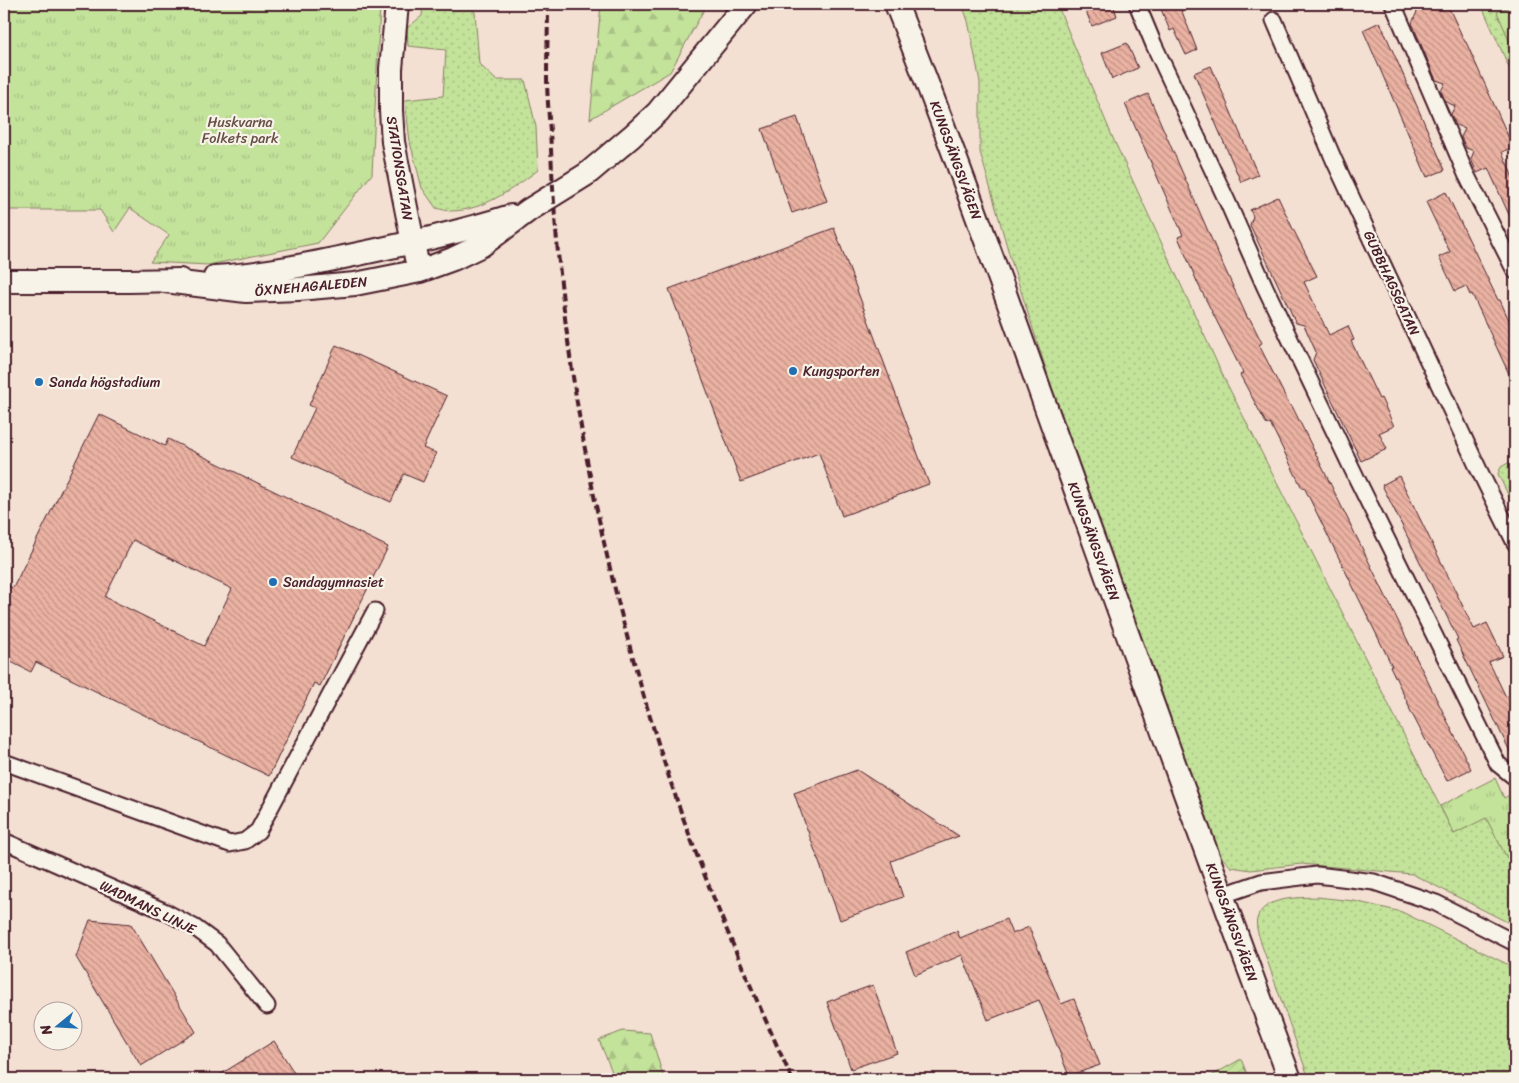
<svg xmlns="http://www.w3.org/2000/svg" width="1519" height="1083" viewBox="0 0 1519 1083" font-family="Sriracha,sans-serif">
	<defs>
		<pattern id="grass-dots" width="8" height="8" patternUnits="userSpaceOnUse" patternTransform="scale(1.25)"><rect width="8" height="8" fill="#c3e29a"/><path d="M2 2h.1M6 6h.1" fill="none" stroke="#a9c185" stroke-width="1.8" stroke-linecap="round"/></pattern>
		<pattern id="forest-firs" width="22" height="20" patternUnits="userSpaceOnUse" patternTransform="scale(1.25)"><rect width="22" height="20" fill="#c3e29a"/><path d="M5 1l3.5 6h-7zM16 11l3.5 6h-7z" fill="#a9c185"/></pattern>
		<pattern id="park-tufts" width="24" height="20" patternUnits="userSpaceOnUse" patternTransform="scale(1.25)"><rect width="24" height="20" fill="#c3e29a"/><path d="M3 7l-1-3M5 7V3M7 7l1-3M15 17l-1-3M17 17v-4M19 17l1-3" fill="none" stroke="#a9c185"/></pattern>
		<pattern id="garden-furrows" width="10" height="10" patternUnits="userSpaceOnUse" patternTransform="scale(1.25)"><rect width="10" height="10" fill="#c3e29a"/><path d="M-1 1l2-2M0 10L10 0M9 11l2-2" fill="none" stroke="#a9c185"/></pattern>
		<pattern id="building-back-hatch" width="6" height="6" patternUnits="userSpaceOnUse" patternTransform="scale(1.25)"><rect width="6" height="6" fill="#eab2a2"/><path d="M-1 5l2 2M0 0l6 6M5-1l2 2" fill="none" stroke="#c09084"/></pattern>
	</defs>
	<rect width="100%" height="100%" fill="#f3e0d3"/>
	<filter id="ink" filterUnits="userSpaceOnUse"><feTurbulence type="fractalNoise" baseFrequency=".02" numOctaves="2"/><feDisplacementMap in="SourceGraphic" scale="10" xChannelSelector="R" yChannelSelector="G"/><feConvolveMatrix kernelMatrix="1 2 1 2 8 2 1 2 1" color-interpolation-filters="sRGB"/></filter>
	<g filter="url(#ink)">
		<g fill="url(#grass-dots)" stroke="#868062">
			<path d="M 423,4 L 468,4 L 475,12 L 479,64 L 496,80 L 525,80 L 536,127 L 538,170 C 514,188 483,211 451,211 C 446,211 441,209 436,208 L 422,188 L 410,142 L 405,100 L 443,96 L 446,50 L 408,46 L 407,28 L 422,16 Z"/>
			<path d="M 962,4 L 1057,4 L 1112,136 L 1225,380 L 1454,834 L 1486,817 L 1508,859 L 1515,856 L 1515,926 L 1412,874 L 1301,864 L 1251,870 L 1231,867 L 1218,853 L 1052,388 L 1010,257 L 980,152 L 980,82 L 968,21 Z"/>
			<path d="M 1481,4 L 1515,4 L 1515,81 Z"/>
			<path d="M 1515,459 L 1515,466 L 1514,467 L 1515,470 L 1515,509 L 1498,474 L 1501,467 Z"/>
			<path d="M 1317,897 L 1354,901 L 1402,912 L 1515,968 L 1515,1079 L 1309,1079 L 1261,943 C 1259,935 1255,927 1257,919 C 1263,896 1299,898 1317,897 Z"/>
		</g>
		<g fill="url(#forest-firs)" stroke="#868062">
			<path d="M 601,4 L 707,4 L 670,72 L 590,119 Z"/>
			<path d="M 623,1031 L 650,1033 L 664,1079 L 615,1079 L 599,1040 Z"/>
		</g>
		<g fill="url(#park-tufts)" stroke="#868062">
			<path d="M 4,4 L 380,4 L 372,174 L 318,243 L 208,265 L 150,262 L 169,235 L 130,208 L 114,232 L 100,210 L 4,210 Z"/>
			<path d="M 1515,4 L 1515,54 L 1497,12 Z"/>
			<path d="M 1495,778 L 1504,798 L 1515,792 L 1515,856 L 1508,860 L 1486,818 L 1454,834 L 1440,806 Z"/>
		</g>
		<path fill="url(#garden-furrows)" stroke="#868062" d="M 1241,1059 L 1249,1079 L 1206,1079 Z"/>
		<g fill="url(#building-back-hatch)" stroke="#4a1f2b" fill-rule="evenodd">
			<path d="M 1083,4 L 1113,4 L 1117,16 L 1092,26 Z"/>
			<path d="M 1159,4 L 1179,4 L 1197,50 L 1186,55 L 1174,29 L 1170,31 Z"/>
			<path d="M 1424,4 L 1447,4 L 1465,42 L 1466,42 L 1513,147 L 1502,152 L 1515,182 L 1515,228 L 1488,168 L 1477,173 L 1471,159 L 1474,151 L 1466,148 L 1461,137 L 1465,129 L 1456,125 L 1451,114 L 1455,106 L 1446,102 L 1441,91 L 1445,83 L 1436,80 L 1412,23 L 1420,5 Z"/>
			<path d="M 1380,22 L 1445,170 L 1427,177 L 1363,30 Z"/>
			<path d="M 1127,43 L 1138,68 L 1112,79 L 1102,53 Z"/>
			<path d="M 1211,66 L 1258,175 L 1241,182 L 1194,73 Z"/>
			<path d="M 1148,94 L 1218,254 L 1248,319 L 1250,319 L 1262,343 L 1259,345 L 1290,406 L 1292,406 L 1471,769 L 1447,781 L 1409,708 L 1410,708 L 1390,666 L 1392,666 L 1304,487 L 1302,488 L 1270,423 L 1267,425 L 1240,375 L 1243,373 L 1198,284 L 1178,237 L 1183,235 L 1125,104 Z"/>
			<path d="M 797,117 L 827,201 L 792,213 L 762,129 Z"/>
			<path d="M 1446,192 L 1498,300 L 1500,300 L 1515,334 L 1515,387 L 1472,294 L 1470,295 L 1466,286 L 1455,291 L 1439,257 L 1450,252 L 1426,202 Z"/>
			<path d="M 1278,197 L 1292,227 L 1317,276 L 1304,282 L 1329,335 L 1348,326 L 1354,340 L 1351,341 L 1379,399 L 1381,398 L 1394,426 L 1379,433 L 1387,449 L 1361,461 L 1313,360 L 1316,352 L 1304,325 L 1296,323 L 1250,225 L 1253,216 L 1250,210 Z"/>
			<path d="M 834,228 L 929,484 L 842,516 L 819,453 L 741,482 L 669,289 Z"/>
			<path d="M 336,345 L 447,396 L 423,448 L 436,453 L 423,482 L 404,474 L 391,502 L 292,457 L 315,408 L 309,405 Z"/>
			<path d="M 99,414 L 165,446 L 168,439 L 388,547 L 320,686 L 314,683 L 269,776 L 36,662 L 31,672 L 5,659 L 9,650 L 4,647 L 4,584 L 13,588 ZM 133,540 L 232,589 L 204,646 L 105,597 Z"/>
			<path d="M 1399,476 L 1474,629 L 1487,623 L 1503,656 L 1489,662 L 1506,697 L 1515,692 L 1515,762 L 1456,640 L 1458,639 L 1382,485 Z"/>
			<path d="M 857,770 L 959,836 L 891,861 L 903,897 L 840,920 L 794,793 Z"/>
			<path d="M 1006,919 L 1012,934 L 1029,927 L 1061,1004 L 1074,999 L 1100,1065 L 1069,1076 L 1039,1000 L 988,1020 L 962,955 L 915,975 L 906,952 L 957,931 L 960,938 Z"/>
			<path d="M 90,920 L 131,924 L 196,1032 L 141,1066 L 76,957 Z"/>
			<path d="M 873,985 L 897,1053 L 851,1069 L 827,1002 Z"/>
			<path d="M 274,1041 L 298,1079 L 213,1079 Z"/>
		</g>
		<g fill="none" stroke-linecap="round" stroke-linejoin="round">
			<g stroke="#4a1f2b" stroke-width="19">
				<g id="street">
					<path d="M 1137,4 L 1154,45 L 1228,203 L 1265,287 L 1357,479 L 1498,764 L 1513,776"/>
					<path d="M 1393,4 L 1466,174 L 1515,271"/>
					<path d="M 1274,20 L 1334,160 L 1479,470 L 1515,543"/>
					<path d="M 4,762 L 230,844 L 245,841 L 258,831 L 375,611"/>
					<path d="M 4,841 L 166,912 L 194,927 L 217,944 L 267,1006"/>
					<path d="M 1223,895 L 1261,882 L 1317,875 L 1374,882 L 1436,903 L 1515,943"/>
				</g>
			</g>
			<g stroke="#4a1f2b" stroke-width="26">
				<g id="secondary">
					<path d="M 397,4 L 391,69 L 391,111 L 393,142 L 416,258"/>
					<path d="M 896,4 C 955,151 1008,302 1062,452 C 1137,661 1212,871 1290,1079"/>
					<path d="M 215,277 C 263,274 311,264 358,254 C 410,243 461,232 511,216"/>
					<path d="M 4,281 L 129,281 L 180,280"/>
					<path d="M 165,281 L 246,291 L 298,289 L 355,284 L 420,271 L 453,259 L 482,245 L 529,210 L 587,174 L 632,136 L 658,112 L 746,4"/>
				</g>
			</g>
			<use href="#street" stroke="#f7f3e8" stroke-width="15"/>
			<use href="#secondary" stroke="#f7f3e8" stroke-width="22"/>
			<path stroke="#4a1f2b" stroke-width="4" stroke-dasharray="8 4" stroke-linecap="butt" d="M 548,4 C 548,28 547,52 547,76 C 547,101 550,125 551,149 C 560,360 601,568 666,768 C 701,875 746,977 792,1079"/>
		</g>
	</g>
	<g fill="#1f6fb2" stroke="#f7f3e8" stroke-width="2">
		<circle cx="793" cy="371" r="5"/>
		<circle cx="39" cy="382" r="5"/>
		<circle cx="273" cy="582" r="5"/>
	</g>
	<g text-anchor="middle" stroke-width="4.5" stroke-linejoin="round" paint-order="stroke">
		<g font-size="14" fill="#685047" stroke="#f7f3e8">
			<text x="240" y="127">Huskvarna<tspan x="240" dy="16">Folkets park</tspan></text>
		</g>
		<g font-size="14" fill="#4a1f2b" stroke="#f7f3e8">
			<text transform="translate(956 160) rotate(70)" y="5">KUNGSÄNGSVÄGEN</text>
			<text transform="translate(400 168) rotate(81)" y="5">STATIONSGATAN</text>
			<text transform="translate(1392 283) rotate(65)" y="5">GUBBHAGSGATAN</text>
			<text transform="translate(311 286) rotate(-5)" y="5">ÖXNEHAGALEDEN</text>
			<text transform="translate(1094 541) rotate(70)" y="5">KUNGSÄNGSVÄGEN</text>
			<text transform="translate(148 907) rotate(26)" y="5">WADMANS LINJE</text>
			<text transform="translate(1232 922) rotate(70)" y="5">KUNGSÄNGSVÄGEN</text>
		</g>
		<g font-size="14" fill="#4a1f2b" stroke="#f7f3e8" text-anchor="start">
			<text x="803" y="376">Kungsporten</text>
			<text x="49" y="387">Sanda högstadium</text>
			<text x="283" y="587">Sandagymnasiet</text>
		</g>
	</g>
	<rect width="1519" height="1083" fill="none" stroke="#f7f3e8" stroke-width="20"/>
	<rect x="10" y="10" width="1499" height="1063" fill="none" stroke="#4a1f2b" stroke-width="2" filter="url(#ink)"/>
	<g transform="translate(58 1026) rotate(252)"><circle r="24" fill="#f7f3e8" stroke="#b29e9c"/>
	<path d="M0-4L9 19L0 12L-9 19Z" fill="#1f6fb2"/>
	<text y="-8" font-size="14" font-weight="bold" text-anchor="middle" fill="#4a1f2b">N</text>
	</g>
</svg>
